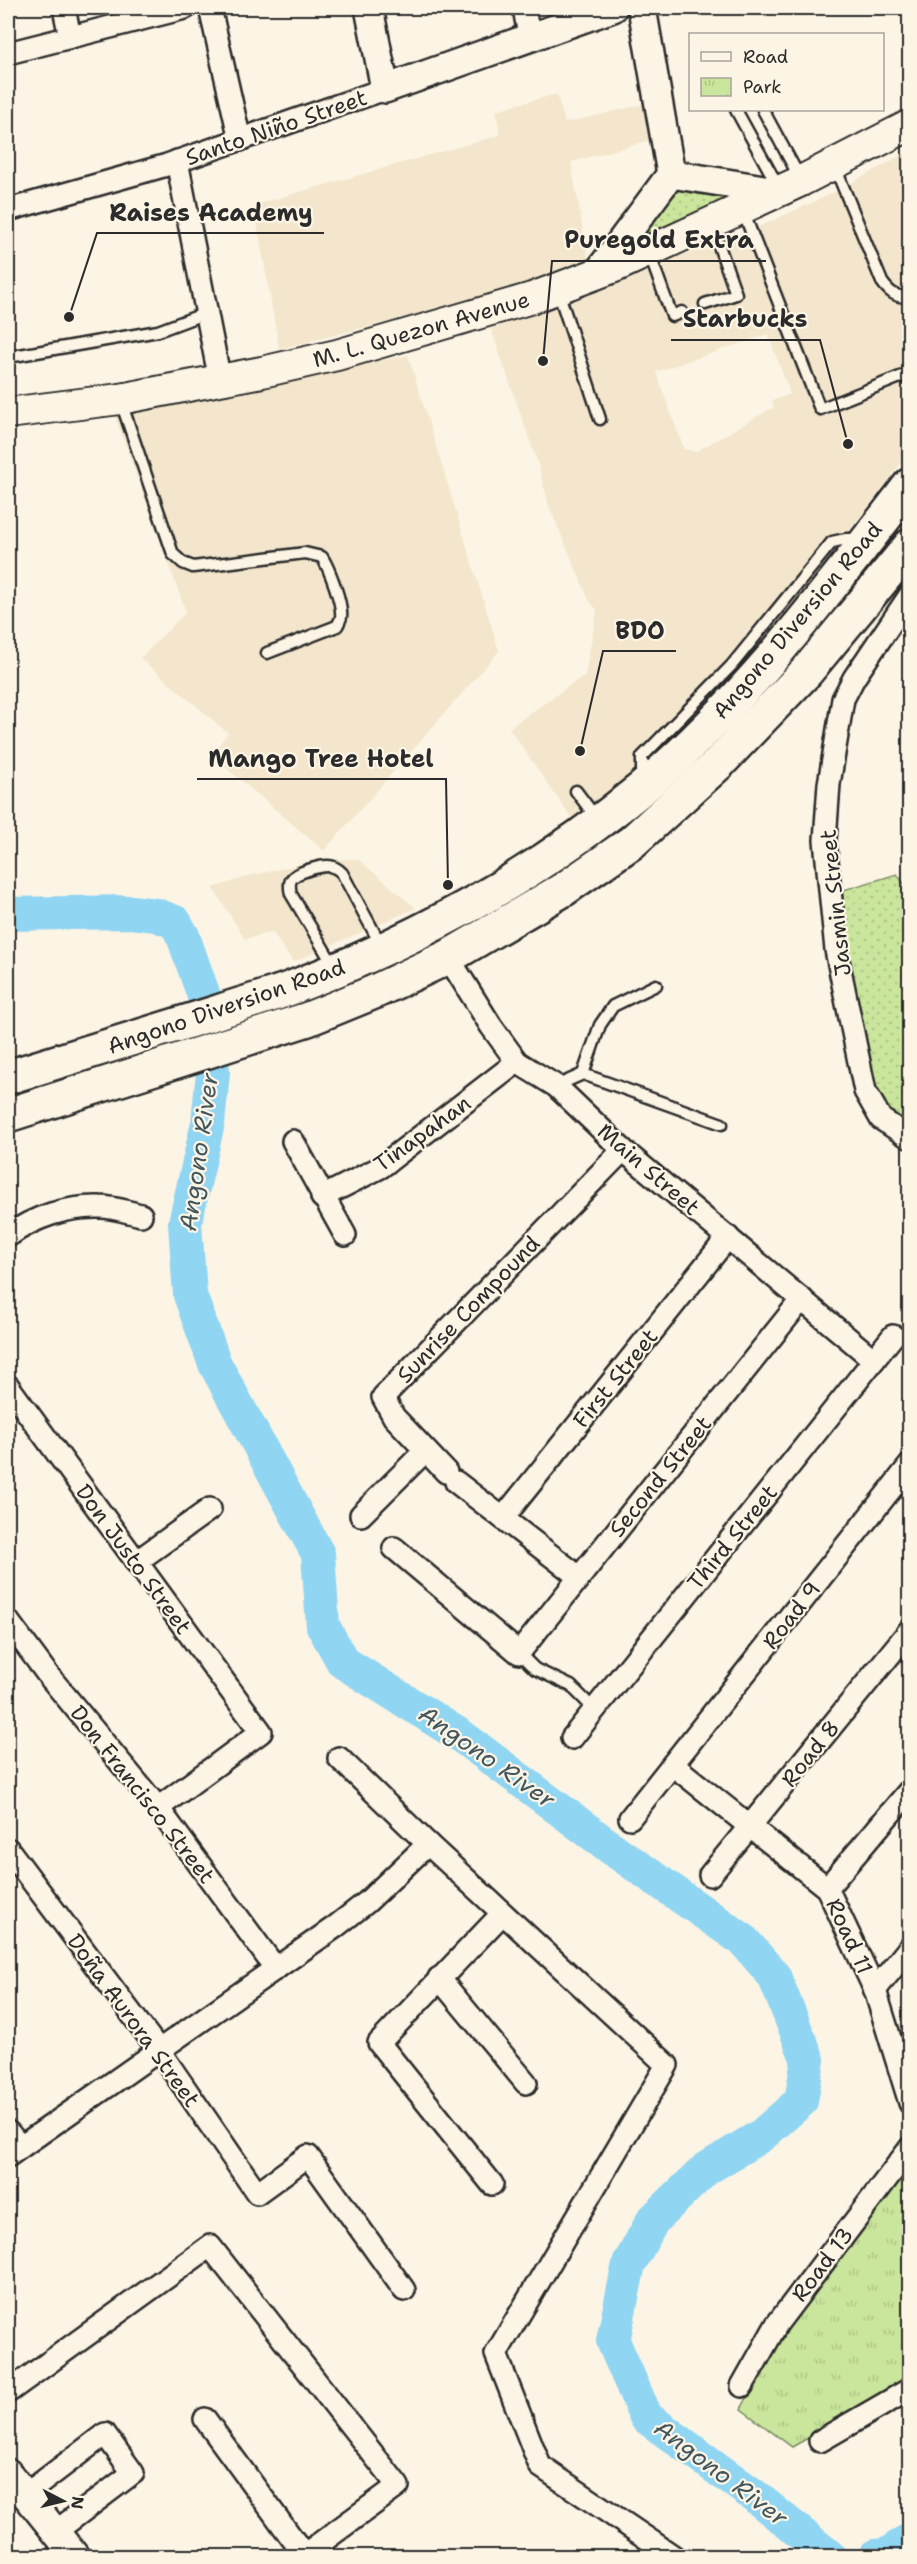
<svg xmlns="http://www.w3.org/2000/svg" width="917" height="2564" viewBox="0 0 917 2564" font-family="'Shantell Sans',sans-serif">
	<defs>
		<pattern id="grass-dots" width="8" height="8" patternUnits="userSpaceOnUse" patternTransform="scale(1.5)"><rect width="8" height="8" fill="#cae59c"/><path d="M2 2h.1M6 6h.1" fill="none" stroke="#aec587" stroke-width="1.8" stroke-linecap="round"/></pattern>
		<pattern id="park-tufts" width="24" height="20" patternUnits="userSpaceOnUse" patternTransform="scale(1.5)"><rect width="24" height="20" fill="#cae59c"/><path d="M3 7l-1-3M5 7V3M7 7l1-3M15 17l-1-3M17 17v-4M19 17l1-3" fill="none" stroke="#aec587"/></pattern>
	</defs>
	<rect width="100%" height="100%" fill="#fcf5e5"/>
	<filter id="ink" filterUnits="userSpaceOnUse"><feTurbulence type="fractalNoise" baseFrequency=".0167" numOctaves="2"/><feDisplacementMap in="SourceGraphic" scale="12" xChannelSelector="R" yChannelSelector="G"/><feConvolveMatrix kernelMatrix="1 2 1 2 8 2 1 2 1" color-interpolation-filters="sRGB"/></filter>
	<g filter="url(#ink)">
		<g fill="#f3e6cc" fill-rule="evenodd">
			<path d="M 557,94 L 565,123 L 644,104 L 651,140 L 571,162 L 589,265 L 439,309 L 279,349 L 254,205 L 500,135 L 496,110 Z"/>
			<path d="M 909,151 L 909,453 L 790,608 L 738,669 L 622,784 L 574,822 L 509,728 L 585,675 L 597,610 L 589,600 L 549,506 L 538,464 L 491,329 L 627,274 L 736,237 L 833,193 ZM 768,334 L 790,394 L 772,401 L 774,407 L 695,452 L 684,449 L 656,372 Z"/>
			<path d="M 408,355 L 499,651 L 324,851 L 211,755 L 228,733 L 140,658 L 186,612 L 115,416 Z"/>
			<path d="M 323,859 L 358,859 L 416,908 L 293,962 L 272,932 L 245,939 L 213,888 L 249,876 Z"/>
		</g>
		<g fill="url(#grass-dots)" stroke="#7a8864" stroke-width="1.5">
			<path d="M 675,184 L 741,194 L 634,239 Z"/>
			<path d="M 897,874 L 909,891 L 909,1130 C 902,1126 892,1121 886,1115 C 861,1088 843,934 837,892 Z"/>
		</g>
		<path fill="url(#park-tufts)" stroke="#7a8864" stroke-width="1.5" d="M 909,2169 L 909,2381 L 792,2447 L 741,2409 L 784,2329 Z"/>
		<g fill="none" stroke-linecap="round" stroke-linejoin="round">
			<g stroke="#90d5f2" stroke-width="34">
				<path d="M 8,914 L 131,912 L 156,915 L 175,922 L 183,936 L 206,1002 L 213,1072 L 208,1123 L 185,1223 L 190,1295 L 215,1364 L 318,1554 L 323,1626 L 343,1662 L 461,1736 L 618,1853 L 743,1940 L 774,1976 L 808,2060 L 801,2101 L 762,2135 L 706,2169 L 653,2220 L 629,2264 L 613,2341 L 646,2417 L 756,2497 L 829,2556"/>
				<path d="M 875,2556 L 887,2555 L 910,2539"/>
			</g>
			<g stroke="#2b2b2b" stroke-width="15">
				<g id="service">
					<path d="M 736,110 L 779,188"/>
					<path d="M 763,110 L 801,180"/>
					<path d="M 835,167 L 882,282 C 889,292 897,299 910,296"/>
					<path d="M 743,211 L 820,409 L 910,373"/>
					<path d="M 649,253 L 672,316 L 682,312"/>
					<path d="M 558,291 L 600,419"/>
					<path d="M 705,304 L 736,294 L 712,226"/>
					<path d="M 8,357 L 158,331 L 206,313"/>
					<path d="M 121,402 L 173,554 L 183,563 L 193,567 L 305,553 L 322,557 C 329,568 343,604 341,617 C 341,619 338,624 337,626 L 267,653"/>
					<path d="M 642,781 L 642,757 L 732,665 L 832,542 L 846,539 L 862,539"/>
					<path d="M 576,791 L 597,819"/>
					<path d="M 335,968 L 291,894 C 290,890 289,884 291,880 C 295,872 320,866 328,866 C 334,866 338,869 342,873 L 381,945"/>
					<path d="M 583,1074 L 600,1025 L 613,1006 L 656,985"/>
					<path d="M 556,1086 L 583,1074 L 722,1124"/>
					<path d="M 893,1336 L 910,1332"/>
					<path d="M 519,1653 L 535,1669 L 571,1686 L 594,1709"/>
				</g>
			</g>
			<g stroke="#2b2b2b" stroke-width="26">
				<g id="minor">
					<path d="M 64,8 L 70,37"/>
					<path d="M 210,8 L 240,140"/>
					<path d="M 524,8 L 529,36"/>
					<path d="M 8,53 L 185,8"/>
					<path d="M 177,161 L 220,381"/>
					<path d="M 8,210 L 167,165 L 385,89"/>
					<path d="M 910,595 L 854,678 L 843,699 L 829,784 L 825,840 L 836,950 L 865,1091 L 881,1119 L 910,1138"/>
					<path d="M 448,957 L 491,1026 L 517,1062 L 556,1086 L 623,1150 L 874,1360"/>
					<path d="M 293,1141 L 345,1235"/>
					<path d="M 322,1197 L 381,1167 L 517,1062"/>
					<path d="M 8,1236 C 34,1217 67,1206 100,1207 C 113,1207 128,1212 141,1215"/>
					<path d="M 8,1386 L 261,1732 L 158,1808"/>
					<path d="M 446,1472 L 394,1417 L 383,1397 L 623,1150"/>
					<path d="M 456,1482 L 579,1577"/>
					<path d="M 361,1515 L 425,1451"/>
					<path d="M 503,1518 L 728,1237"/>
					<path d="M 394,1548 L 519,1653 L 802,1299"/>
					<path d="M 136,1562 L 210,1509"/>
					<path d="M 8,1621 L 48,1675 L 158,1808 L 276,1969"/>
					<path d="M 572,1738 L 893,1336"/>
					<path d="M 339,1758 L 428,1844 L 667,2065 L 496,2354 L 540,2466 L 673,2556"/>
					<path d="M 673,1765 L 827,1888 L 875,1990 L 910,2103"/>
					<path d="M 630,1818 L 910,1465"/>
					<path d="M 8,1849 L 158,2049 L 257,2193 L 308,2156 L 404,2290"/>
					<path d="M 710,1875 L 910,1630"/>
					<path d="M 827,1888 L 910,1790"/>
					<path d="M 439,1978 L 526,2083"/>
					<path d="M 875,1990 L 910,1947"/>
					<path d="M 8,2132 L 21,2147"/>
					<path d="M 8,2156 L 335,1927 L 367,1902 L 428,1844"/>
					<path d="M 492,2184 L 379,2043 L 502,1914"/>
					<path d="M 742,2386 L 777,2324 L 910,2148"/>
					<path d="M 8,2392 L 210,2246 L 398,2486 L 304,2555"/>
					<path d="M 205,2419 L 305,2556"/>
					<path d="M 820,2441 L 910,2389"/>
					<path d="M 25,2495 L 105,2434 L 133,2473 L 55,2532"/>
				</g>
			</g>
			<g stroke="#2b2b2b" stroke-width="32">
				<g id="tertiary">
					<path d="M 369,8 L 385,89 L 613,8"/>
					<path d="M 671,174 L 776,191"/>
					<path d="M 596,275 L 671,174 L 642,8"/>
					<path d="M 8,2473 L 75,2556"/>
				</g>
			</g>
			<g stroke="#2b2b2b" stroke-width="34">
				<path id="secondary" d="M 8,413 L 120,399 L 262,372 L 337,355 L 532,298 L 617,266 L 801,181 L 910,125"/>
			</g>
			<g stroke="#2b2b2b" stroke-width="38">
				<g id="primary">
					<path d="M 8,1077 C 77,1056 146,1035 215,1013 C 243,1003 272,996 299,985 C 422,937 539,873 641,789 C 745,702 827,592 910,485"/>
					<path d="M 8,1115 L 308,1019 L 374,992 L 448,957 L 564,889 L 632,842 L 719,763 L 807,671 L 910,546"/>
				</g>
			</g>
			<use href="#service" stroke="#fcf5e5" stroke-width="10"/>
			<use href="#minor" stroke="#fcf5e5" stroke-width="21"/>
			<use href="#tertiary" stroke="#fcf5e5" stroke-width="27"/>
			<use href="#secondary" stroke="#fcf5e5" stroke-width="30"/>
			<use href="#primary" stroke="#fcf5e5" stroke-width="33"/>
		</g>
	</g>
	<g text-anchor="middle" stroke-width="4.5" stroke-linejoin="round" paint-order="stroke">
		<g font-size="22" fill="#2b2b2b" stroke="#fcf5e5">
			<text transform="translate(276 127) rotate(-19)" y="8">Santo Niño Street</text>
			<text transform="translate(421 329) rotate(-16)" y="8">M. L. Quezon Avenue</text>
			<text transform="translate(797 620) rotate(-50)" y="8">Angono Diversion Road</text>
			<text transform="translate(835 903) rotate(-96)" y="8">Jasmin Street</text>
			<text transform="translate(226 1006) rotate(-19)" y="8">Angono Diversion Road</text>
			<text transform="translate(422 1133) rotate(-36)" y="8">Tinapahan</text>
			<text transform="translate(649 1169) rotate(41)" y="8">Main Street</text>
			<text transform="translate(468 1309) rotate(-46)" y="8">Sunrise Compound</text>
			<text transform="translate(615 1378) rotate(-51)" y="8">First Street</text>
			<text transform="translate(660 1476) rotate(-51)" y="8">Second Street</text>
			<text transform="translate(732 1537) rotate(-51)" y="8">Third Street</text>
			<text transform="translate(134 1559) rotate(54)" y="8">Don Justo Street</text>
			<text transform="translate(791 1615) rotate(-52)" y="8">Road 9</text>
			<text transform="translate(810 1753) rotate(-51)" y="8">Road 8</text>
			<text transform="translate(143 1794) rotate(52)" y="8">Don Francisco Street</text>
			<text transform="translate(850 1936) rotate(65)" y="8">Road 11</text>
			<text transform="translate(134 2020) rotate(54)" y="8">Doña Aurora Street</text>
			<text transform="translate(822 2264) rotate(-53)" y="8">Road 13</text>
		</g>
		<g font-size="24" font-style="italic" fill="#44565d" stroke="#fcf5e5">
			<text transform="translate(199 1152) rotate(-82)" y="8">Angono River</text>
			<text transform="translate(487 1757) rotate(35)" y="8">Angono River</text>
			<text transform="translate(721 2473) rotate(37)" y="8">Angono River</text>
		</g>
	</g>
	<path fill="none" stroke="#2b2b2b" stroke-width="2" d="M69 317L97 233H324M543 361L552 261H766M848 444L820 340H671M580 751L603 651H676M448 885L446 779H197"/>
	<g fill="#2b2b2b" stroke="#fcf5e5" stroke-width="2">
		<circle cx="69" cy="317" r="6"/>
		<circle cx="543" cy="361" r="6"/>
		<circle cx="848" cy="444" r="6"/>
		<circle cx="580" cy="751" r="6"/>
		<circle cx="448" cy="885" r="6"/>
	</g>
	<g font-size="24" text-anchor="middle" font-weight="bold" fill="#2b2b2b" stroke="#fcf5e5" stroke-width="4.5" stroke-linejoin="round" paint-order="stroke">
		<text x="211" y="221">Raises Academy</text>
		<text x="659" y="248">Puregold Extra</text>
		<text x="745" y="327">Starbucks</text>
		<text x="640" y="639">BDO</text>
		<text x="321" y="767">Mango Tree Hotel</text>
	</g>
	<rect width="917" height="2564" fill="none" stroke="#fcf5e5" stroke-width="30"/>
	<rect x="15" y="15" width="887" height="2534" fill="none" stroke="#2b2b2b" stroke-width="2" filter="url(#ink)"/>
	<rect x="689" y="33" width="195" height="78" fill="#fcf5e5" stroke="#a8a49b" stroke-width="1.5"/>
	<rect x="701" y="52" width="30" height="9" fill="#fcf5e5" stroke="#a8a49b" stroke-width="1.5"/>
	<text x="743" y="63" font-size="18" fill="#2b2b2b">Road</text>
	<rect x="701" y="78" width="30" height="18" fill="url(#park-tufts)" stroke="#a8a49b" stroke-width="1.5"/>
	<text x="743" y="93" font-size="18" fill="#2b2b2b">Park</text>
	<g transform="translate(63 2501) rotate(97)" stroke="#fcf5e5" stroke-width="4.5" paint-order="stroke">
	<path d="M0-4.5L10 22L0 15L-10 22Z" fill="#2b2b2b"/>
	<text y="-9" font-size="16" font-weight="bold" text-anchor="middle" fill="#2b2b2b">N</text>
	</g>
</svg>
